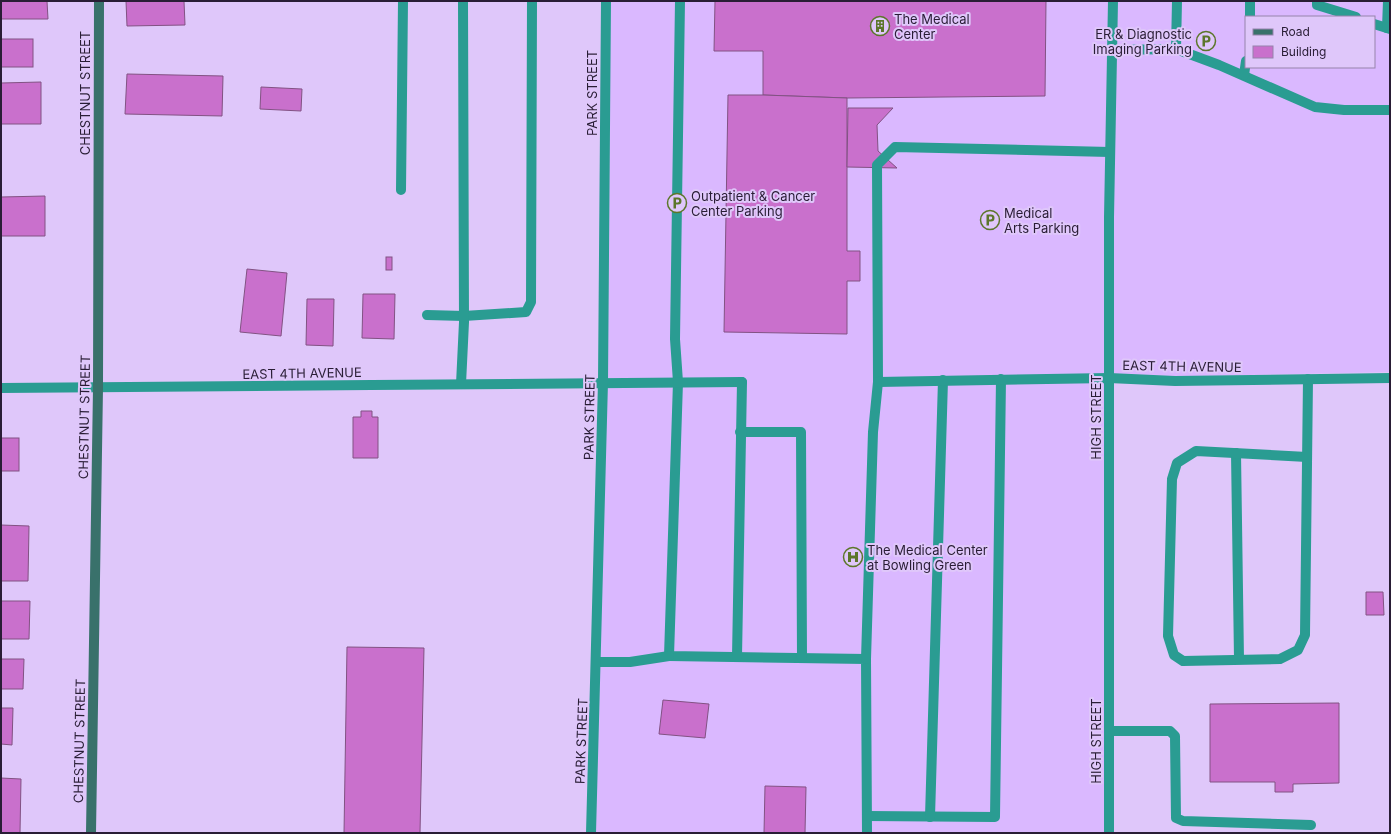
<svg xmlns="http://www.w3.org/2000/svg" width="1391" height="834" viewBox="0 0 1391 834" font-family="Inter,sans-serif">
	<rect width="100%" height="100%" fill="#dfc7fa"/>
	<path fill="#dab8ff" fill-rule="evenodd" d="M 607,1 L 1390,1 L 1390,372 L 1109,378 L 1109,833 L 590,833 ZM 1246,17 L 1374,17 L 1374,67 L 1246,67 Z"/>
	<g fill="#c970cc" stroke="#825283">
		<path d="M 1,1 L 47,1 L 48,19 L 1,19 Z"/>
		<path d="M 126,1 L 184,1 L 185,25 L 127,26 Z"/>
		<path d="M 715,1 L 1046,1 L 1045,96 L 847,98 L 763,95 L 763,51 L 714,51 Z"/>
		<rect x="1" y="39" width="32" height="28"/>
		<path d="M 127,74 L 223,76 L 222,116 L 125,114 Z"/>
		<path d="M 41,82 L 41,124 L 1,124 L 1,83 Z"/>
		<path d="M 261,87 L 302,89 L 301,111 L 260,109 Z"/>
		<path d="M 728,95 L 763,95 L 847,98 L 847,251 L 860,251 L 860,281 L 847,281 L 847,334 L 724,332 Z"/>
		<path d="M 848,108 L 893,108 L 877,125 L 878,151 L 897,168 L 847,167 Z"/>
		<path d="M 45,196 L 45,236 L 1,236 L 1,197 Z"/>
		<rect x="386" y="257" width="6" height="13"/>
		<path d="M 247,269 L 287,273 L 281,336 L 240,332 Z"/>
		<path d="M 363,294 L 395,294 L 394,339 L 362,338 Z"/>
		<path d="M 307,299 L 334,299 L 333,346 L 306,345 Z"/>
		<path d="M 361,411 L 372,411 L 372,417 L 378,417 L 378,458 L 353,458 L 353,417 L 361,417 Z"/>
		<rect x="1" y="438" width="18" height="33"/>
		<path d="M 1,525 L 29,526 L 28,581 L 1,581 Z"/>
		<path d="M 1366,592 L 1383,592 L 1384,615 L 1366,615 Z"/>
		<path d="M 1,601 L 30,601 L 29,639 L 1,639 Z"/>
		<path d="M 347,647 L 424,648 L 420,833 L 344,833 Z"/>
		<path d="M 1,659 L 24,659 L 23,689 L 1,689 Z"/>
		<path d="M 663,700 L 709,704 L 705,738 L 659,734 Z"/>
		<path d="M 1339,703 L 1339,783 L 1293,784 L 1293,792 L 1275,792 L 1275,782 L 1210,782 L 1210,704 Z"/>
		<path d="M 1,708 L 13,708 L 12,745 L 1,744 Z"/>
		<path d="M 1,778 L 21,779 L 20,833 L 1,833 Z"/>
		<path d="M 765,786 L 806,787 L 805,833 L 764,833 Z"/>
	</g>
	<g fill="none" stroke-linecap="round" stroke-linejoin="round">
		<g stroke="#2a9c92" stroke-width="10">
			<path d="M 680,1 L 675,339 L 678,382 L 669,656 L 866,659 L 867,833"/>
			<path d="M 1317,1 L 1317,5 L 1356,17"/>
			<path d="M 1250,17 L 1250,1"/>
			<path d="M 1374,24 L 1390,29"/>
			<path d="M 1387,28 L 1388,1"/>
			<path d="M 1176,49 L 1177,1"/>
			<path d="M 1112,50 L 1176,49 L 1219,65 L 1315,107 L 1344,110 L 1390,110"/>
			<path d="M 1244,75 L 1246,61"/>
			<path d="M 401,190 L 403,1"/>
			<path d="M 427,315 L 464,316 L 526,312 L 531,302 L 532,1"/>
			<path d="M 461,384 L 464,322 L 463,1"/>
			<path d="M 740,432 L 801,432 L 802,658"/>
			<path d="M 1236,453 L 1239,659"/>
			<path d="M 1307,457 L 1196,451 L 1177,463 L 1172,479 L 1168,636 L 1174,655 L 1183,661 L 1280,659 L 1298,650 L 1305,635 L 1308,379"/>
			<path d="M 737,657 L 742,382"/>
			<path d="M 866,659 L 873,432 L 878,382 L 877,165 L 895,147 L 1110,152"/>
			<path d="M 596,662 L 630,662 L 669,656"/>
			<path d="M 1109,731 L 1170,731 L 1175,736 L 1176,818 L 1183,821 L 1311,825"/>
			<path d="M 867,816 L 995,817 L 1001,379"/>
			<path d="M 930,817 L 943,380"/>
		</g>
		<g stroke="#2a9c92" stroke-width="10">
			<path d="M 878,382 L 1109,378 L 1175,381 L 1390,378"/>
			<path d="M 1,388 C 248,388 495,382 742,382"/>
			<path d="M 591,833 L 603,382 L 606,1"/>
			<path d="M 1109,833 L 1109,217 L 1113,1"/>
		</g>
		<path stroke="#39716b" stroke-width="10" d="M 91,833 L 98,388 L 99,1"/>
	</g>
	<defs>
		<g id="building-ring" transform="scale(1)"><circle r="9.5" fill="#dfc7fa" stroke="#5c762a" stroke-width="1.5"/><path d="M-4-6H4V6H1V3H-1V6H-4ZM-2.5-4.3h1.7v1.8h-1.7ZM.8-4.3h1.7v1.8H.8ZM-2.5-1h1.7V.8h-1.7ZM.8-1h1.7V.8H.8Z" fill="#5c762a"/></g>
		<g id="parking-ring" transform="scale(1)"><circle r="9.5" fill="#dfc7fa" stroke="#5c762a" stroke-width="1.5"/><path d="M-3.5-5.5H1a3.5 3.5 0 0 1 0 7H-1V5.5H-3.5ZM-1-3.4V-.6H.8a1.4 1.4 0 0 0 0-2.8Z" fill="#5c762a"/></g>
		<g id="hospital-ring" transform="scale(1)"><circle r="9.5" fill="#dfc7fa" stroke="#5c762a" stroke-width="1.5"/><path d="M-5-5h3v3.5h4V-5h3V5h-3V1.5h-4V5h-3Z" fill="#5c762a"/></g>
	</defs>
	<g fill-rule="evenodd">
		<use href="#building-ring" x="880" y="26"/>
		<use href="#parking-ring" x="1206" y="41"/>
		<use href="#parking-ring" x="677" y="203"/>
		<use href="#parking-ring" x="990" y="220"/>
		<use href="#hospital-ring" x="853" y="557"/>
	</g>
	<g text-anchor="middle" stroke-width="4" stroke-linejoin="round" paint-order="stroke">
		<g font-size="13" fill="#291d35" stroke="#dfc7fa" text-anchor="start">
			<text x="894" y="24">The Medical<tspan x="894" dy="15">Center</tspan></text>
			<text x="1192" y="39" text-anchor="end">ER &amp; Diagnostic<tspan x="1192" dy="15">Imaging Parking</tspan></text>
			<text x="691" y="201">Outpatient &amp; Cancer<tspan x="691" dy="15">Center Parking</tspan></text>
			<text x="1004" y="218">Medical<tspan x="1004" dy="15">Arts Parking</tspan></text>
			<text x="867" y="555">The Medical Center<tspan x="867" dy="15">at Bowling Green</tspan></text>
		</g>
		<g font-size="13" fill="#291d35" stroke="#dfc7fa">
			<text transform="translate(85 93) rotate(-90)" y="5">CHESTNUT STREET</text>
			<text transform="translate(592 93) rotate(-90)" y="5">PARK STREET</text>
			<text transform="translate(1182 366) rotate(1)" y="5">EAST 4TH AVENUE</text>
			<text transform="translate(302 373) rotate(-1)" y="5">EAST 4TH AVENUE</text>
			<text transform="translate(84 417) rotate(-89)" y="5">CHESTNUT STREET</text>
			<text transform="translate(589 417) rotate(-89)" y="5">PARK STREET</text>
			<text transform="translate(1096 417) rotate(-90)" y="5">HIGH STREET</text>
			<text transform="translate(79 741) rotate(-89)" y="5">CHESTNUT STREET</text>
			<text transform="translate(581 741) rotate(-88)" y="5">PARK STREET</text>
			<text transform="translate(1096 741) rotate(-90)" y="5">HIGH STREET</text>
		</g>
	</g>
	<rect width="1391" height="834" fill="none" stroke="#291d35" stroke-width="4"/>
	<rect x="1245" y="16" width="130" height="52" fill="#dfc7fa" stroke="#9683ab"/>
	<rect x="1253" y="29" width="20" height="6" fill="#39716b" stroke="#9683ab"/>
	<text x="1281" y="36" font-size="12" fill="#291d35">Road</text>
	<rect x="1253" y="46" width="20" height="12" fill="#c970cc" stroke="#9683ab"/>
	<text x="1281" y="56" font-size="12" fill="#291d35">Building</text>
</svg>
